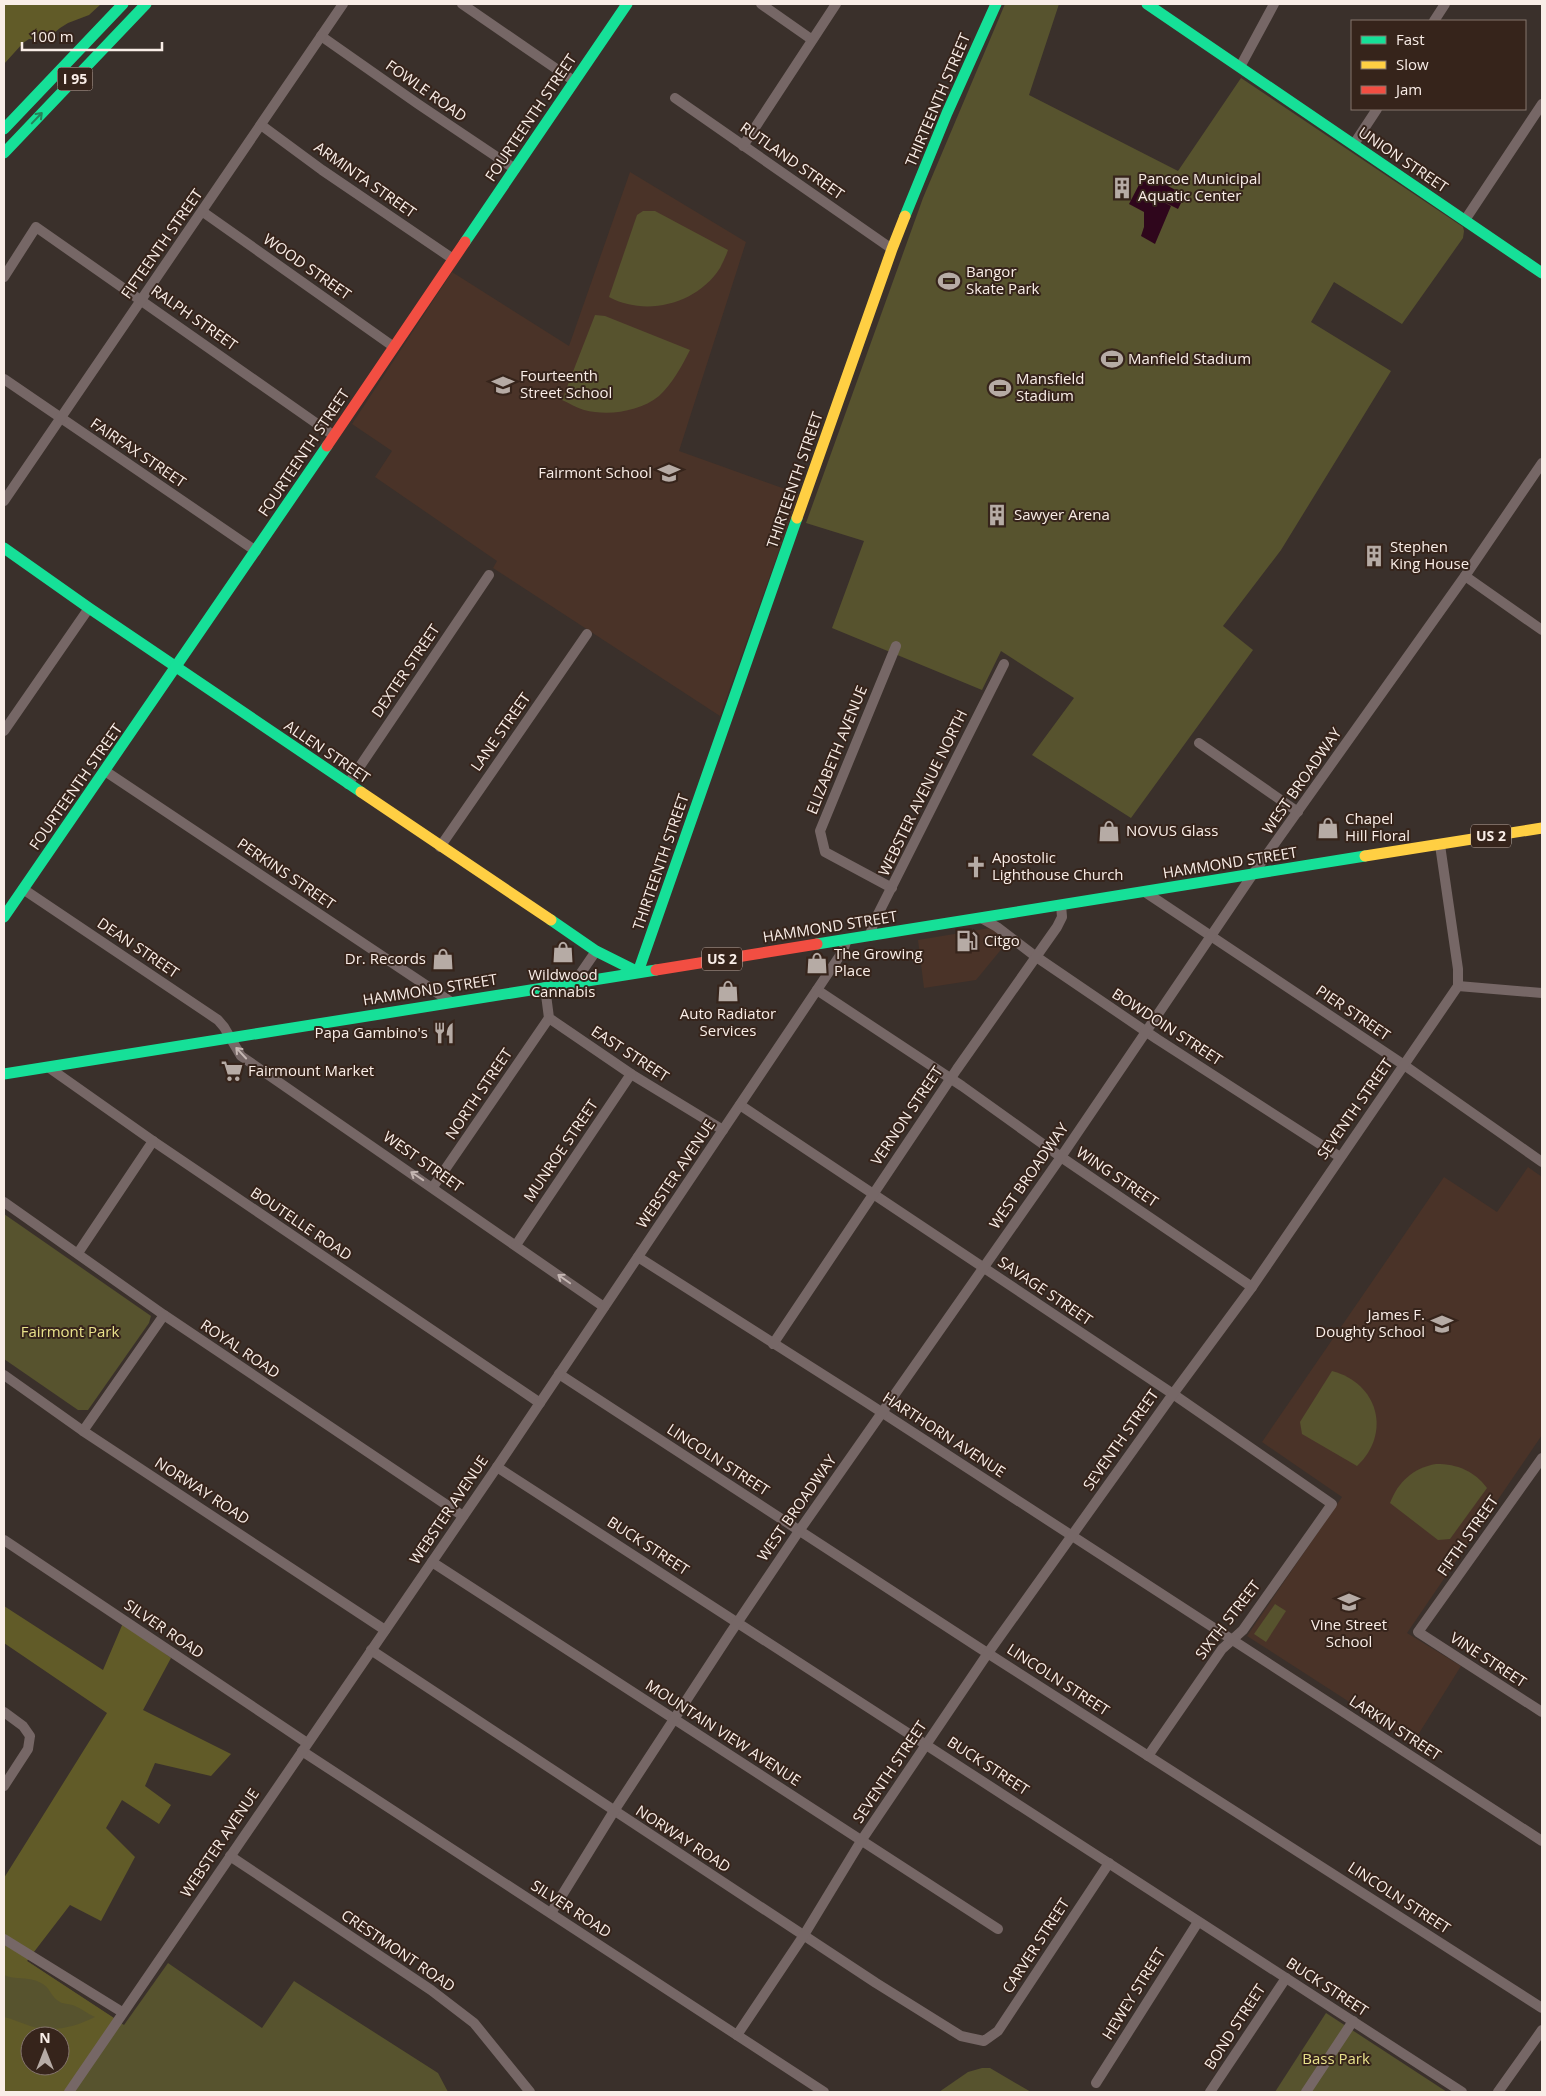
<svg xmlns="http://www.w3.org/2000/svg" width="1546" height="2096" viewBox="0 0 1546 2096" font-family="'Open Sans',sans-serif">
	<rect width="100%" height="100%" fill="#3a302b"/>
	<g fill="#4a3328">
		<path d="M 630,172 L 746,242 L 679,451 L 799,494 L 720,716 L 493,568 L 497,561 L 375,477 L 392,451 L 352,424 L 452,272 L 569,346 Z"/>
		<path d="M 1002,926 L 1013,935 L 976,980 L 924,988 L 918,940 Z"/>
		<path d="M 1528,1167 L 1542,1177 L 1542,1435 L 1407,1633 L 1461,1666 L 1413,1743 L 1247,1636 L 1342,1497 L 1262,1442 L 1444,1177 L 1497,1212 Z"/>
	</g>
	<g fill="#57532e" fill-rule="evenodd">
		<path d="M 1005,4 L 1059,4 L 1029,95 L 1178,171 L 1241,78 L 1463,227 L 1464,231 L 1463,238 L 1402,324 L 1334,282 L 1311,322 L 1391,371 L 1281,550 L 1223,626 L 1253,650 L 1131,818 L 1032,755 L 1074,698 L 1001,651 L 982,690 L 832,628 L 864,541 L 806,523 L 923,198 Z"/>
		<path d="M 643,211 L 655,211 L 728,250 C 726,256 723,262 720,268 C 697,304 646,317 609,297 L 637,215 Z"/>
		<path d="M 595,315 L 605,316 L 690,350 C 682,366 672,384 659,396 C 639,412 608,416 584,410 C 577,408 569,403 562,400 Z"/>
		<path d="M 4,1214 L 151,1316 L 149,1323 L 88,1410 L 78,1410 L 4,1359 Z"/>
		<path d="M 1332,1371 C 1378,1383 1392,1433 1357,1466 L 1302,1434 L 1300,1422 Z"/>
		<path d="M 1436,1464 C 1458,1464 1474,1471 1487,1488 L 1450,1539 L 1438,1540 L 1390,1503 C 1398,1482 1413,1468 1436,1464 Z"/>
		<path d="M 1275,1604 L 1286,1611 L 1266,1642 L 1254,1634 Z"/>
		<path d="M 4,1946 L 124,2025 L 168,1963 L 262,2028 L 294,1981 L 438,2073 L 448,2092 L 4,2092 ZM 30,2036 L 60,2036 L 60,2066 L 30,2066 Z"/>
		<path d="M 1326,2013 L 1447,2092 L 1275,2092 Z"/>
		<path d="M 982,2068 L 990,2068 L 1031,2092 L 939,2092 L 968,2072 Z"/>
	</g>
	<g fill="#615b28" fill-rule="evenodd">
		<path d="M 4,4 L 101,4 L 89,15 L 68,23 L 60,28 L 46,40 L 29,39 L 23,43 L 4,64 Z"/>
		<path d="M 4,1606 L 103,1670 L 123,1623 L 171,1658 L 143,1710 L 231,1754 L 211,1776 L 155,1763 L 145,1786 L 171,1805 L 159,1824 L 122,1800 L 106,1828 L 135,1857 L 101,1921 L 70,1905 L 27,1961 L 114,2018 L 64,2092 L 4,2092 L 4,2017 C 13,2019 21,2023 30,2026 C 52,2033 75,2027 95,2017 C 88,2014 82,2009 75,2006 C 68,2003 63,2005 57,2000 C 50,1995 50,1987 41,1983 C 29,1976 14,1980 4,1975 L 4,1878 L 107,1713 L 4,1643 ZM 30,2036 L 60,2036 L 60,2066 L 30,2066 Z"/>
	</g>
	<path fill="#2f061c" d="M 1144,175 L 1159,182 L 1161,178 L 1169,182 L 1168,186 L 1185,195 L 1178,209 L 1158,199 L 1171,206 L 1155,244 L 1141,236 L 1144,227 L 1144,212 L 1129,204 Z"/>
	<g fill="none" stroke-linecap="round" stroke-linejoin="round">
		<g stroke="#766766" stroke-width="10">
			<path d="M 462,4 L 574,81"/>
			<path d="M 761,4 L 811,39"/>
			<path d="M 1434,21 L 1445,4"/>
			<path d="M 321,36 L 418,104 L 515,169"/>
			<path d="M 1240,67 L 1274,4"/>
			<path d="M 675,98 L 892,249"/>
			<path d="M 261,125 L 322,170 L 453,259"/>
			<path d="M 1354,144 L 1377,109"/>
			<path d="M 743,146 L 836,4"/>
			<path d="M 203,212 L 394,347"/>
			<path d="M 1465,220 L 1542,104"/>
			<path d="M 4,277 L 36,227 L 333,435"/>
			<path d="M 4,379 L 256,551"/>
			<path d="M 4,501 L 343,4"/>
			<path d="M 1465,576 L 1542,630"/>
			<path d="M 4,731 L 89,608"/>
			<path d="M 1199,743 L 1298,812"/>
			<path d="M 105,771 L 451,1002"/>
			<path d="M 348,784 L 489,575"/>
			<path d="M 440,847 L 587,634"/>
			<path d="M 892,888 L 825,852 L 820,831 L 896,646"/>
			<path d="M 23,889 L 218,1020 L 224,1027 L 241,1056 L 604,1307"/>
			<path d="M 1145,892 L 1404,1065 L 1542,1162"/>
			<path d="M 981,918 L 997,927 L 1035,956 L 1157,1039 L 1340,1157"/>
			<path d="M 870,936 L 873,924 L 1004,664"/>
			<path d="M 574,983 L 596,951"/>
			<path d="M 1458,986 L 1542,993"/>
			<path d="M 545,987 L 549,1018 L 631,1074 L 723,1130"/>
			<path d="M 817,990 L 962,1086 L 1061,1157 L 1252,1287"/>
			<path d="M 48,1067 L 153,1141 L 540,1403"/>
			<path d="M 740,1105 L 1173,1394 L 1332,1504 L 1243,1630 L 1222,1649 L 1148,1756"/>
			<path d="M 433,1187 L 549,1018"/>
			<path d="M 4,1202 L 164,1315 L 463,1516"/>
			<path d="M 516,1245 L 631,1074"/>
			<path d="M 78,1253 L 153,1141"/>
			<path d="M 638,1257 L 866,1402 L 1542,1841"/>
			<path d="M 773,1344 L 957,1069 L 1057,927 L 1062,917 L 1061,905"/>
			<path d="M 559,1374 L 978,1647 L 1542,2008"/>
			<path d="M 4,1375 L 83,1431 L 385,1630"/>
			<path d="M 83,1431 L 164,1315"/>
			<path d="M 1542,1458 L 1418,1632 L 1542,1712"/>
			<path d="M 497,1467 L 1462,2092"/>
			<path d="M 4,1540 L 307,1743"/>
			<path d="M 432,1562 L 998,1929"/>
			<path d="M 371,1650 L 876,1983 L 961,2036 L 984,2041 L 998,2031 L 1109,1863"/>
			<path d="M 4,1712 L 23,1726 L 30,1736 L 28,1749 L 4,1786"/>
			<path d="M 302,1751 L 824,2092"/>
			<path d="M 230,1856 L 431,1990 L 474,2023 L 530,2092"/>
			<path d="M 551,1913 L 614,1811 L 729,1635 L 799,1531 L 1061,1157 L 1253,874 L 1465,576 L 1542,463"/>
			<path d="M 4,1939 L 122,2012"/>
			<path d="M 737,2035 L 804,1935 L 861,1841 L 988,1653 L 1173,1394 L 1252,1287 L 1458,986 L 1458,969 L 1440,845"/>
			<path d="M 1096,2083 L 1198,1922"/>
			<path d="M 69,2092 L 497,1467 L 843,951 L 847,939"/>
			<path d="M 1210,2092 L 1286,1978"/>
			<path d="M 1306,2092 L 1353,2021"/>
			<path d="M 1498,2092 L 1542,2030"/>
		</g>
		<g stroke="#16e098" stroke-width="11">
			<path d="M 1147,4 L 1542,273"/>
			<path d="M 4,129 L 123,4"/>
			<path d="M 4,153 L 146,4"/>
			<path d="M 905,216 L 947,113 L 996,4"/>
			<path d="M 465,242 L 627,4"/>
			<path d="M 4,548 L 89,608 L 361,792"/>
			<path d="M 4,917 L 327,446"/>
			<path d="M 551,920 L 596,951 L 638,972 L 797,518"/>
			<path d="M 817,944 L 1365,856"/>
			<path d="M 4,1074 L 656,970"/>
		</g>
		<g stroke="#ffcf43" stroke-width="11">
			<path d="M 797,518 L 892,249 L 905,216"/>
			<path d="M 361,792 L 551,920"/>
			<path d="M 1365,856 L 1542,828"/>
		</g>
		<g stroke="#f24e42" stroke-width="11">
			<path d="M 327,446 L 465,242"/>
			<path d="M 656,970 L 817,944"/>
		</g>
	</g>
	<defs><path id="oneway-shaft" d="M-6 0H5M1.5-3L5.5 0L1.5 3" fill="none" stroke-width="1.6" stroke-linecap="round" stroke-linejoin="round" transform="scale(1.25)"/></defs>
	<use stroke="#26825a" href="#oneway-shaft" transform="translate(37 118) rotate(-46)"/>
	<g stroke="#c5b7b3">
		<use href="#oneway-shaft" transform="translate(241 1053) rotate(-133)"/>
		<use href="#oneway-shaft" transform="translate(417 1176) rotate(-146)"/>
		<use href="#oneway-shaft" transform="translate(564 1279) rotate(-145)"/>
	</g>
	<defs>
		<g id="building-bare" transform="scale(1.725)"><path d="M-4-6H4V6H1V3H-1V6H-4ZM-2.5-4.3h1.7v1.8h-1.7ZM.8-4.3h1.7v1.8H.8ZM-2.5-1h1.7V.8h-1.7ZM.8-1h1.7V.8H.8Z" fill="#b6aba5" stroke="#36241b" stroke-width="2.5" paint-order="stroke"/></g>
		<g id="stadium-bare" transform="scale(1.725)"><path d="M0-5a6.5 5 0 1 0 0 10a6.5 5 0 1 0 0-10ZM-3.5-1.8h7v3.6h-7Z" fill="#b6aba5" stroke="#36241b" stroke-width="2.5" paint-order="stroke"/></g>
		<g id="school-bare" transform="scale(1.725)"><path d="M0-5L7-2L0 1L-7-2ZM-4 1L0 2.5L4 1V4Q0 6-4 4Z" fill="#b6aba5" stroke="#36241b" stroke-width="2.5" paint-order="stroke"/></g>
		<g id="shop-bare" transform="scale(1.725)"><path d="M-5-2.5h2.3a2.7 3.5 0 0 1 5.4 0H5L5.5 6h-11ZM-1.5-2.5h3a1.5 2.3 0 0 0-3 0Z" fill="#b6aba5" stroke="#36241b" stroke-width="2.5" paint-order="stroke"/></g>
		<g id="church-bare" transform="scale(1.725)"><path d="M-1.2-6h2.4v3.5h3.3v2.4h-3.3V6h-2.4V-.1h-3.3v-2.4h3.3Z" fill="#b6aba5" stroke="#36241b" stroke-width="2.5" paint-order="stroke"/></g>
		<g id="fuel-bare" transform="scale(1.725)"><path d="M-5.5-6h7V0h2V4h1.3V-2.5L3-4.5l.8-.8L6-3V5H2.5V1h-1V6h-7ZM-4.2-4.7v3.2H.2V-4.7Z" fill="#b6aba5" stroke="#36241b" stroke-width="2.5" paint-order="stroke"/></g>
		<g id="restaurant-bare" transform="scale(1.725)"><path d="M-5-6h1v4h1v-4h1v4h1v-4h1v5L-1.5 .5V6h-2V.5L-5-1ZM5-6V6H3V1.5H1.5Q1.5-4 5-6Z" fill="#b6aba5" stroke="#36241b" stroke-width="2.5" paint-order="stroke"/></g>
		<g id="supermarket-bare" transform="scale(1.725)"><path d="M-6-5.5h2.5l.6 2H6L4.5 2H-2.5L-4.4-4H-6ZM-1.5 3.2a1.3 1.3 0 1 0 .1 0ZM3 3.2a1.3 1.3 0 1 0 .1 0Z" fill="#b6aba5" stroke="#36241b" stroke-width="2.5" paint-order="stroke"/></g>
	</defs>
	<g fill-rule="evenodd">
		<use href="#building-bare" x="1122" y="188"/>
		<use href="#stadium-bare" x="949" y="281"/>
		<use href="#stadium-bare" x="1112" y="359"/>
		<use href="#school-bare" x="503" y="385"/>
		<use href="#stadium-bare" x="1000" y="388"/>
		<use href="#school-bare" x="669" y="473"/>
		<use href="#building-bare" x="997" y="515"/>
		<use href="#building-bare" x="1374" y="556"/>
		<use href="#shop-bare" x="1328" y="828"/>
		<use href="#shop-bare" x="1109" y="831"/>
		<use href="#church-bare" x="976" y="867"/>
		<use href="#fuel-bare" x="967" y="941"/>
		<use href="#shop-bare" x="563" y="952"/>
		<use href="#shop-bare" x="443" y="959"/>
		<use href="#shop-bare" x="817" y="963"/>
		<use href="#shop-bare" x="728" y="991"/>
		<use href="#restaurant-bare" x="444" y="1033"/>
		<use href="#supermarket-bare" x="232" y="1071"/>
		<use href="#school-bare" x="1442" y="1324"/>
		<use href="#school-bare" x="1349" y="1602"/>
	</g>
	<g text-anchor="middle" stroke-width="4" stroke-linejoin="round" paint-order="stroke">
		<g fill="#36241b" stroke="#beb1aa" stroke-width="1">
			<rect x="57.5" y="67.5" width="35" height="23" rx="4"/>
			<rect x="1471" y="824.5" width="40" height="23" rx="4"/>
			<rect x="702" y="947.5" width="40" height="23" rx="4"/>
		</g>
		<g font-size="14" font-weight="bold" fill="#f9ede7">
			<text x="75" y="84">I 95</text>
			<text x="1491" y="841">US 2</text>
			<text x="722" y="964">US 2</text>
		</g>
		<g font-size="15" fill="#f9ede7" stroke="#36241b">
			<text transform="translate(426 91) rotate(35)" y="5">FOWLE ROAD</text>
			<text transform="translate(938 100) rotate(-67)" y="5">THIRTEENTH STREET</text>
			<text transform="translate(531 118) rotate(-56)" y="5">FOURTEENTH STREET</text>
			<text transform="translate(1403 160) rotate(34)" y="5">UNION STREET</text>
			<text transform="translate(792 161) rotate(35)" y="5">RUTLAND STREET</text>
			<text transform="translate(365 180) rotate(35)" y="5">ARMINTA STREET</text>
			<text transform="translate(162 244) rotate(-55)" y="5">FIFTEENTH STREET</text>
			<text transform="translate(307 267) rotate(35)" y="5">WOOD STREET</text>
			<text transform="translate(194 318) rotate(35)" y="5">RALPH STREET</text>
			<text transform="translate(138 453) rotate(34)" y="5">FAIRFAX STREET</text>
			<text transform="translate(304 453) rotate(-56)" y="5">FOURTEENTH STREET</text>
			<text transform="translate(795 480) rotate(-71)" y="5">THIRTEENTH STREET</text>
			<text transform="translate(406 671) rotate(-56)" y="5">DEXTER STREET</text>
			<text transform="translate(501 732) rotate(-55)" y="5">LANE STREET</text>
			<text transform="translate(837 750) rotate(-68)" y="5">ELIZABETH AVENUE</text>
			<text transform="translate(327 752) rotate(34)" y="5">ALLEN STREET</text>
			<text transform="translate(1302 781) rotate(-55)" y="5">WEST BROADWAY</text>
			<text transform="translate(76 787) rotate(-55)" y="5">FOURTEENTH STREET</text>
			<text transform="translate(923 793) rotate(-64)" y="5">WEBSTER AVENUE NORTH</text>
			<text transform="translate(661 862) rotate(-71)" y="5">THIRTEENTH STREET</text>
			<text transform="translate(1230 863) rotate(-9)" y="5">HAMMOND STREET</text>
			<text transform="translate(286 874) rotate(34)" y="5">PERKINS STREET</text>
			<text transform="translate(830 927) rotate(-9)" y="5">HAMMOND STREET</text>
			<text transform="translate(138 948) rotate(34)" y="5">DEAN STREET</text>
			<text transform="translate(430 990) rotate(-9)" y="5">HAMMOND STREET</text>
			<text transform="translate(1353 1013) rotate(34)" y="5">PIER STREET</text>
			<text transform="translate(1167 1027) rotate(33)" y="5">BOWDOIN STREET</text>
			<text transform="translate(630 1054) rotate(33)" y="5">EAST STREET</text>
			<text transform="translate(479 1094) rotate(-56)" y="5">NORTH STREET</text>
			<text transform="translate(1355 1109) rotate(-55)" y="5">SEVENTH STREET</text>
			<text transform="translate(907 1116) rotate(-56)" y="5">VERNON STREET</text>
			<text transform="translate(561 1151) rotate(-56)" y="5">MUNROE STREET</text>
			<text transform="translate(423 1162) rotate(35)" y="5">WEST STREET</text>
			<text transform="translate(676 1174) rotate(-56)" y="5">WEBSTER AVENUE</text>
			<text transform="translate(1029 1176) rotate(-55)" y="5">WEST BROADWAY</text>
			<text transform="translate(1117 1177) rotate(34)" y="5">WING STREET</text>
			<text transform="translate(301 1224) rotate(34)" y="5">BOUTELLE ROAD</text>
			<text transform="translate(1045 1291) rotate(34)" y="5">SAVAGE STREET</text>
			<text transform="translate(240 1349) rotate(34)" y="5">ROYAL ROAD</text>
			<text transform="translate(944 1435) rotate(33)" y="5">HARTHORN AVENUE</text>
			<text transform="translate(1121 1440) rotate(-55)" y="5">SEVENTH STREET</text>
			<text transform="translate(718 1460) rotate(33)" y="5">LINCOLN STREET</text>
			<text transform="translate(202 1491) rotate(33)" y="5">NORWAY ROAD</text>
			<text transform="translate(797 1508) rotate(-55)" y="5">WEST BROADWAY</text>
			<text transform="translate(449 1510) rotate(-56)" y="5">WEBSTER AVENUE</text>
			<text transform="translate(1468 1536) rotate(-55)" y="5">FIFTH STREET</text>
			<text transform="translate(648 1546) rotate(33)" y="5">BUCK STREET</text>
			<text transform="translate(1228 1620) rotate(-52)" y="5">SIXTH STREET</text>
			<text transform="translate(164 1629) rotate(34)" y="5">SILVER ROAD</text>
			<text transform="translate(1488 1660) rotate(33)" y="5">VINE STREET</text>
			<text transform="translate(1058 1680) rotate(33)" y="5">LINCOLN STREET</text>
			<text transform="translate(1395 1728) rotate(33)" y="5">LARKIN STREET</text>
			<text transform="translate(723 1733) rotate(33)" y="5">MOUNTAIN VIEW AVENUE</text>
			<text transform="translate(988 1766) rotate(33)" y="5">BUCK STREET</text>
			<text transform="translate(890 1772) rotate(-56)" y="5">SEVENTH STREET</text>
			<text transform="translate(683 1839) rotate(33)" y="5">NORWAY ROAD</text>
			<text transform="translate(220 1843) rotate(-56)" y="5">WEBSTER AVENUE</text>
			<text transform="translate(1399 1898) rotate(33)" y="5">LINCOLN STREET</text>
			<text transform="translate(571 1909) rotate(33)" y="5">SILVER ROAD</text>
			<text transform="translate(1036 1946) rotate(-57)" y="5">CARVER STREET</text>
			<text transform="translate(398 1951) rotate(34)" y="5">CRESTMONT ROAD</text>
			<text transform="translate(1327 1987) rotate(33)" y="5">BUCK STREET</text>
			<text transform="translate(1134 1994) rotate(-58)" y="5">HEWEY STREET</text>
			<text transform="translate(1235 2027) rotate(-57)" y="5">BOND STREET</text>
		</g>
		<g font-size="15" fill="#f9ede7" stroke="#36241b" text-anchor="start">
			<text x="1138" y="184">Pancoe Municipal<tspan x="1138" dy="17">Aquatic Center</tspan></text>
			<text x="966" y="277">Bangor<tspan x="966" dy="17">Skate Park</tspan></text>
			<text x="1128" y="364">Manfield Stadium</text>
			<text x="520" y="381">Fourteenth<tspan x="520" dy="17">Street School</tspan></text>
			<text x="1016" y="384">Mansfield<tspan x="1016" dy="17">Stadium</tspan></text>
			<text x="652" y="478" text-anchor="end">Fairmont School</text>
			<text x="1014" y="520">Sawyer Arena</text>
			<text x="1390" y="552">Stephen<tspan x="1390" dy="17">King House</tspan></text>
			<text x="1345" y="824">Chapel<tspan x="1345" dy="17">Hill Floral</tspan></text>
			<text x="1126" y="836">NOVUS Glass</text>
			<text x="992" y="863">Apostolic<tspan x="992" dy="17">Lighthouse Church</tspan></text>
			<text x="984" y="946">Citgo</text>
			<text x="834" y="959">The Growing<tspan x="834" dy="17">Place</tspan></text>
			<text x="426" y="964" text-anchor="end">Dr. Records</text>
			<text x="563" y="980" text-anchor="middle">Wildwood<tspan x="563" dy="17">Cannabis</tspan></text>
			<text x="728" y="1019" text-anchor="middle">Auto Radiator<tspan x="728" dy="17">Services</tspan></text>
			<text x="428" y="1038" text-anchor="end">Papa Gambino's</text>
			<text x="248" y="1076">Fairmount Market</text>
			<text x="1425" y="1320" text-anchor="end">James F.<tspan x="1425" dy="17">Doughty School</tspan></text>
			<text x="1349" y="1630" text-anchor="middle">Vine Street<tspan x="1349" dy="17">School</tspan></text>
		</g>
		<g font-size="15" fill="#e9e28c" stroke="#36241b">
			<text x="70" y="1337">Fairmont Park</text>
			<text x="1336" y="2064">Bass Park</text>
		</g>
	</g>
	<rect width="1546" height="2096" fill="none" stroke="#f9ede7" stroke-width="10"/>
	<rect x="1351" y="20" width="175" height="90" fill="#36241b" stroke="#84746d"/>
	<rect x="1361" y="36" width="25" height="8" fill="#16e098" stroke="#84746d"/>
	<text x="1396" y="45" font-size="15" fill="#f9ede7">Fast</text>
	<rect x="1361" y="61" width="25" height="8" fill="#ffcf43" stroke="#84746d"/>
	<text x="1396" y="70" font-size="15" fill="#f9ede7">Slow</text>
	<rect x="1361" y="86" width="25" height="8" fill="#f24e42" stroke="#84746d"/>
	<text x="1396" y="95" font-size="15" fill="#f9ede7">Jam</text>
	<g transform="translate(45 2051)"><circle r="24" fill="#36241b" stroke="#84746d"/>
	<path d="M0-4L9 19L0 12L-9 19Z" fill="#b6aba5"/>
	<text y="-8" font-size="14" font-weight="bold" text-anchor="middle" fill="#f9ede7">N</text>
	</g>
	<path d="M22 42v8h140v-8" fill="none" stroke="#f9ede7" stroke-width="2.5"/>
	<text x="30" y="42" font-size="15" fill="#f9ede7" stroke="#36241b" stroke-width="4" paint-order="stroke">100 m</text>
</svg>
